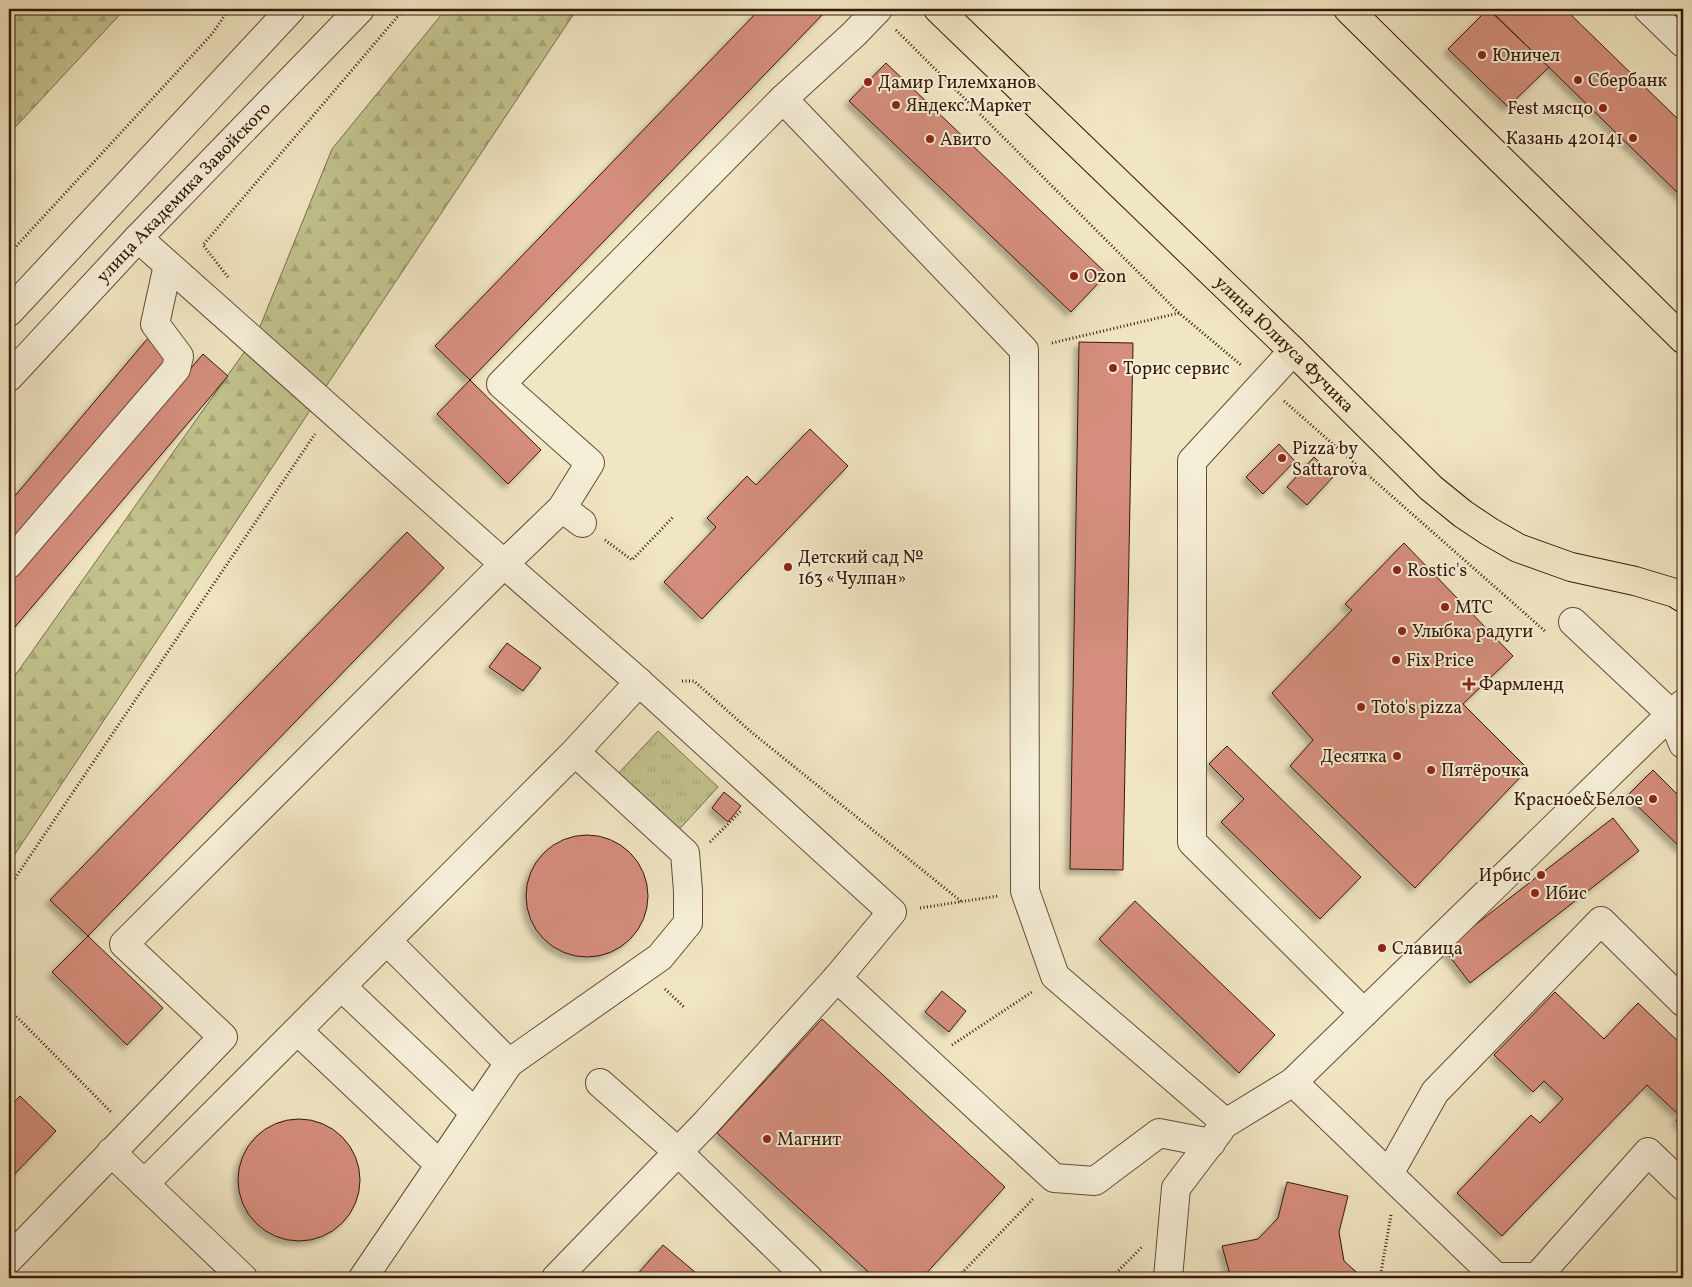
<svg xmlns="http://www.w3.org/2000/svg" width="1692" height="1287" viewBox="0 0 1692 1287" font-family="Vollkorn,serif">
	<defs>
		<pattern id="grass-tufts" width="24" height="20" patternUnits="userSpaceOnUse" patternTransform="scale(1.25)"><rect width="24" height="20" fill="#c2c38e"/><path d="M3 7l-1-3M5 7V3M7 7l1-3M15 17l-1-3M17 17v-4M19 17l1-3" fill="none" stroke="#a7a779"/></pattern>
		<pattern id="forest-firs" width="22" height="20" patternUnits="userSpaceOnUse" patternTransform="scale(1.25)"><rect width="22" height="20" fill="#c2c38e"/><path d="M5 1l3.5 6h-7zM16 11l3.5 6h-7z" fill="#a7a779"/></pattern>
		<filter id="shadow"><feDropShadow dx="-4.5" dy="4.5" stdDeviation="2.5" flood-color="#0004"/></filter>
	</defs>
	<rect width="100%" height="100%" fill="#f1e6c3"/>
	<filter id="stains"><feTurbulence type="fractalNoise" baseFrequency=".004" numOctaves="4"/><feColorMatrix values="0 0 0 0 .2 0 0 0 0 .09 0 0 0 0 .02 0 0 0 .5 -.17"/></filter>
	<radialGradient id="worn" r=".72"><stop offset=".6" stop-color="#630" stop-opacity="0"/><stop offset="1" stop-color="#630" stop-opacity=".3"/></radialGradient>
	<path fill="url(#grass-tufts)" stroke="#7c6e4c" d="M 658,731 L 718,787 L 675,834 L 615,777 Z"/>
	<g fill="url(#forest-firs)" stroke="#7c6e4c">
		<path d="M 9,9 L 125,9 L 9,134 Z"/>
		<path d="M 446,9 L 577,9 L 9,863 L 9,684 L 257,334 L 332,149 Z"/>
	</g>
	<g fill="#d58e7d" stroke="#37180a" filter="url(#shadow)">
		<path d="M 760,9 L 822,9 L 825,12 L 470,380 L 435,346 Z"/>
		<path d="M 1488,9 L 1549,67 L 1508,107 L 1448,49 Z"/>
		<path d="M 1489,9 L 1565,9 L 1683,124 L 1683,198 Z"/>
		<path d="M 886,63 L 1107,274 L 1071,312 L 849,101 Z"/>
		<path d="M 149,337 L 172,356 L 9,549 L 9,503 Z"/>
		<path d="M 1079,342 L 1133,343 L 1123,870 L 1070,869 Z"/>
		<path d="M 203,354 L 228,376 L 9,634 L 9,583 Z"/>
		<path d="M 470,380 L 541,450 L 508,484 L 437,414 Z"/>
		<path d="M 810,429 L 848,466 L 702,619 L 664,582 L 716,527 L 707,518 L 747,476 L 756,485 Z"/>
		<path d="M 1279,444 L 1295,461 L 1263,494 L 1246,477 Z"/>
		<path d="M 1314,457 L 1334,476 L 1307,505 L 1287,487 Z"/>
		<path d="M 407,532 L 444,568 L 88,936 L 50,900 Z"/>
		<path d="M 1404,543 L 1513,656 L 1463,704 L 1528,769 L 1415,888 L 1290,766 L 1313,740 L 1272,693 L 1352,610 L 1345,604 Z"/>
		<path d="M 507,643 L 541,668 L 523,691 L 489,667 Z"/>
		<path d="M 1227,746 L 1361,877 L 1320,919 L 1221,822 L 1244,799 L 1209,764 Z"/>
		<path d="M 1653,770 L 1683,800 L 1683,850 L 1627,796 Z"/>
		<path d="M 724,792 L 741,806 L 728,822 L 712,808 Z"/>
		<path d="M 1613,818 L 1639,851 L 1470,983 L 1444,949 Z"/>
		<circle cx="587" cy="896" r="61"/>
		<path d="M 1135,901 L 1275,1035 L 1239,1073 L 1099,939 Z"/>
		<path d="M 88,936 L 163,1008 L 127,1045 L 52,972 Z"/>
		<path d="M 942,991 L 966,1011 L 949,1032 L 925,1012 Z"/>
		<path d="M 1555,992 L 1604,1039 L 1638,1003 L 1683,1046 L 1683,1127 L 1676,1121 L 1680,1116 L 1647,1085 L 1502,1236 L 1457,1193 L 1531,1115 L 1540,1123 L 1563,1099 L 1544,1081 L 1533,1092 L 1494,1055 Z"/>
		<path d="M 822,1019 L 1005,1187 L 922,1278 L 875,1278 L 717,1133 Z"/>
		<path d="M 20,1096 L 56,1131 L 9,1180 L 9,1108 Z"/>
		<circle cx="299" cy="1180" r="61"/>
		<path d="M 1287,1182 L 1348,1196 L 1339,1232 L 1344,1261 L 1363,1278 L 1231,1278 L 1222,1246 L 1258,1239 L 1278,1218 Z"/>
		<path d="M 663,1245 L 702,1278 L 634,1278 Z"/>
	</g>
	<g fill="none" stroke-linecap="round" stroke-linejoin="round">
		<g stroke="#664c38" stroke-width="30">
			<g id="minor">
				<path d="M 1648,9 L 1683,43"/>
				<path d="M 783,99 L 1024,350 L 1025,891 L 1055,976 L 1226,1123 L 1293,1082 L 1496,1277 L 1537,1277 L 1648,1152 L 1683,1186"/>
				<path d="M 9,312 L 291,9"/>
				<path d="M 1293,351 L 1192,461 L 1192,842 L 1364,1013"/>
				<path id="s1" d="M 9,377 L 138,238 L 360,9"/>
				<path d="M 562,508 L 590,463 L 501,384 L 783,99 L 854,34 L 878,9"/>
				<path d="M 9,564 L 176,369 L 179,356 L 155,324 L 168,265"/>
				<path d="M 1573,622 L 1671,714 L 1683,704"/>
				<path d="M 575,752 L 639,682 L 504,564 L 562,508 L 582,523"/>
				<path d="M 387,941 L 509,1063"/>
				<path d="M 837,978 L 1054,1178 L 1095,1181 L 1159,1133 L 1211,1143"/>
				<path d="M 342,987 L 475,1113"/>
				<path d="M 298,1031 L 440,1165"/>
				<path d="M 1293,1082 L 1671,714 L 1683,744"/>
				<path d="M 600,1083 L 678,1152 L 808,1278"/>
				<path d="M 111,1152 L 243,1278"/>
				<path d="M 1389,1174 L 1435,1092 L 1601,921 L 1683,1002"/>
				<path d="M 144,1184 L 575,752 L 685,853 L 688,891 L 688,923 L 660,957 L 509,1063 L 363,1278"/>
				<path d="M 9,1259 L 223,1037 L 124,944 L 504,564 L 138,238"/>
				<path d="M 556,1278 L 706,1123 L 837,978 L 892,912 L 639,682"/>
				<path d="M 1168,1278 L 1176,1188 L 1220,1130"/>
			</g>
		</g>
		<g stroke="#37180a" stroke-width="30">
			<g id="major">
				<path id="s2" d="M 938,9 L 1293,351 L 1431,488 L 1463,514 L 1490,532 L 1518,548 L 1571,567 L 1635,581 L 1675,593 L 1683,598"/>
				<path d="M 1348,9 L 1683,339"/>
			</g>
		</g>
		<g stroke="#37180a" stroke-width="3" stroke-dasharray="1 2.5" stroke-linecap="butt">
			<path d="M 896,30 L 1179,313 L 1241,365"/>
			<path d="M 9,254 L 212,34 L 229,9"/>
			<path d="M 228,277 L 203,245 L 404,9"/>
			<path d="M 1052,343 L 1179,313"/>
			<path d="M 1284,401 L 1546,632"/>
			<path d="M 605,540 L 632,560 L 674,516"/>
			<path d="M 682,681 L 694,681 L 750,731 L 962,902"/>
			<path d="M 710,842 L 741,811"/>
			<path d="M 9,887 L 315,434"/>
			<path d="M 920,908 L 998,896"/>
			<path d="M 665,989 L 684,1007"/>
			<path d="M 9,1009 L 111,1112"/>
			<path d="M 952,1045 L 1032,992"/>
			<path d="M 962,1272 L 969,1278"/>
			<path d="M 957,1278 L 1034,1198"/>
			<path d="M 1111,1278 L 1142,1247"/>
			<path d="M 1380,1278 L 1391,1215"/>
		</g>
		<use href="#minor" stroke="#f6efd8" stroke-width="28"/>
		<use href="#major" stroke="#f1e6c3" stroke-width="28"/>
	</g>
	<g fill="#8f2418" stroke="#f6efd8" stroke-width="2">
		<circle cx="1482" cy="55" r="5"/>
		<circle cx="1578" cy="80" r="5"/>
		<circle cx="868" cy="82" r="5"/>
		<circle cx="896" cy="105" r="5"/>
		<circle cx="1603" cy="108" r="5"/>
		<circle cx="1633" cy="138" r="5"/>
		<circle cx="930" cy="139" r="5"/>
		<circle cx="1074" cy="276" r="5"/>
		<circle cx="1113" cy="368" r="5"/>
		<circle cx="1282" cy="458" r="5"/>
		<circle cx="788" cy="567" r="5"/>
		<circle cx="1397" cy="570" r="5"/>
		<circle cx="1445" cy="607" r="5"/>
		<circle cx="1402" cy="631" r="5"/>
		<circle cx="1396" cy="660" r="5"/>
		<path d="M1466.5 676.5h5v5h5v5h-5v5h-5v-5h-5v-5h5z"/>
		<circle cx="1361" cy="707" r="5"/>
		<circle cx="1397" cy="756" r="5"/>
		<circle cx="1431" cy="770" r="5"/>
		<circle cx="1653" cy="799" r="5"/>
		<circle cx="1541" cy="875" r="5"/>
		<circle cx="1535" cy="893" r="5"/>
		<circle cx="1382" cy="948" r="5"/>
		<circle cx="767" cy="1139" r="5"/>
	</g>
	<g text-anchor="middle" stroke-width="4" stroke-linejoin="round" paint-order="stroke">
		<g font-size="18" fill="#37180a" stroke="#f6efd8" text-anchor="start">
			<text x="1492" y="61">Юничел</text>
			<text x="1588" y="86">Сбербанк</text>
			<text x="878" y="88">Дамир Гилемханов</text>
			<text x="906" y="111">Яндекс.Маркет</text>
			<text x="1593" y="114" text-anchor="end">Fest мясцо</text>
			<text x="1623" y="144" text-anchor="end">Казань 420141</text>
			<text x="940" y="145">Авито</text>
			<text x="1084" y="282">Ozon</text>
			<text x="1123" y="374">Торис сервис</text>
			<text x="1292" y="454">Pizza by<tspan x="1292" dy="21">Sattarova</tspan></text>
			<text x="798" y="563">Детский сад №<tspan x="798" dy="21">163 «Чулпан»</tspan></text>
			<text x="1407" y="576">Rostic's</text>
			<text x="1455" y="613">МТС</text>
			<text x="1412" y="637">Улыбка радуги</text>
			<text x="1406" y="666">Fix Price</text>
			<text x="1479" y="690">Фармленд</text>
			<text x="1371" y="713">Toto's pizza</text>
			<text x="1387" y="762" text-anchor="end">Десятка</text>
			<text x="1441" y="776">Пятёрочка</text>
			<text x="1643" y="805" text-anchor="end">Красное&amp;Белое</text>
			<text x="1531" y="881" text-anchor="end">Ирбис</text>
			<text x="1545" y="899">Ибис</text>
			<text x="1392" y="954">Славица</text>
			<text x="777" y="1145">Магнит</text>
		</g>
		<g font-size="18" fill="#37180a" stroke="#f6efd8">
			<text dy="6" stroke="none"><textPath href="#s1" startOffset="254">улица Академика Завойского</textPath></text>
			<text dy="6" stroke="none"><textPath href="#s2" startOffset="482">улица Юлиуса Фучика</textPath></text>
		</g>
	</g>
	<rect width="1692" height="1287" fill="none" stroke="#f1e6c3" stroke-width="30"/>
	<rect x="10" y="10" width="1672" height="1267" fill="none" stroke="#37180a" stroke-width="2.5"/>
	<rect x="15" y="15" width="1662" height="1257" fill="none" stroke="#37180a"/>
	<rect width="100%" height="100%" filter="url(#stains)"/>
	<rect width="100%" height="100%" fill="url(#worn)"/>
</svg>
